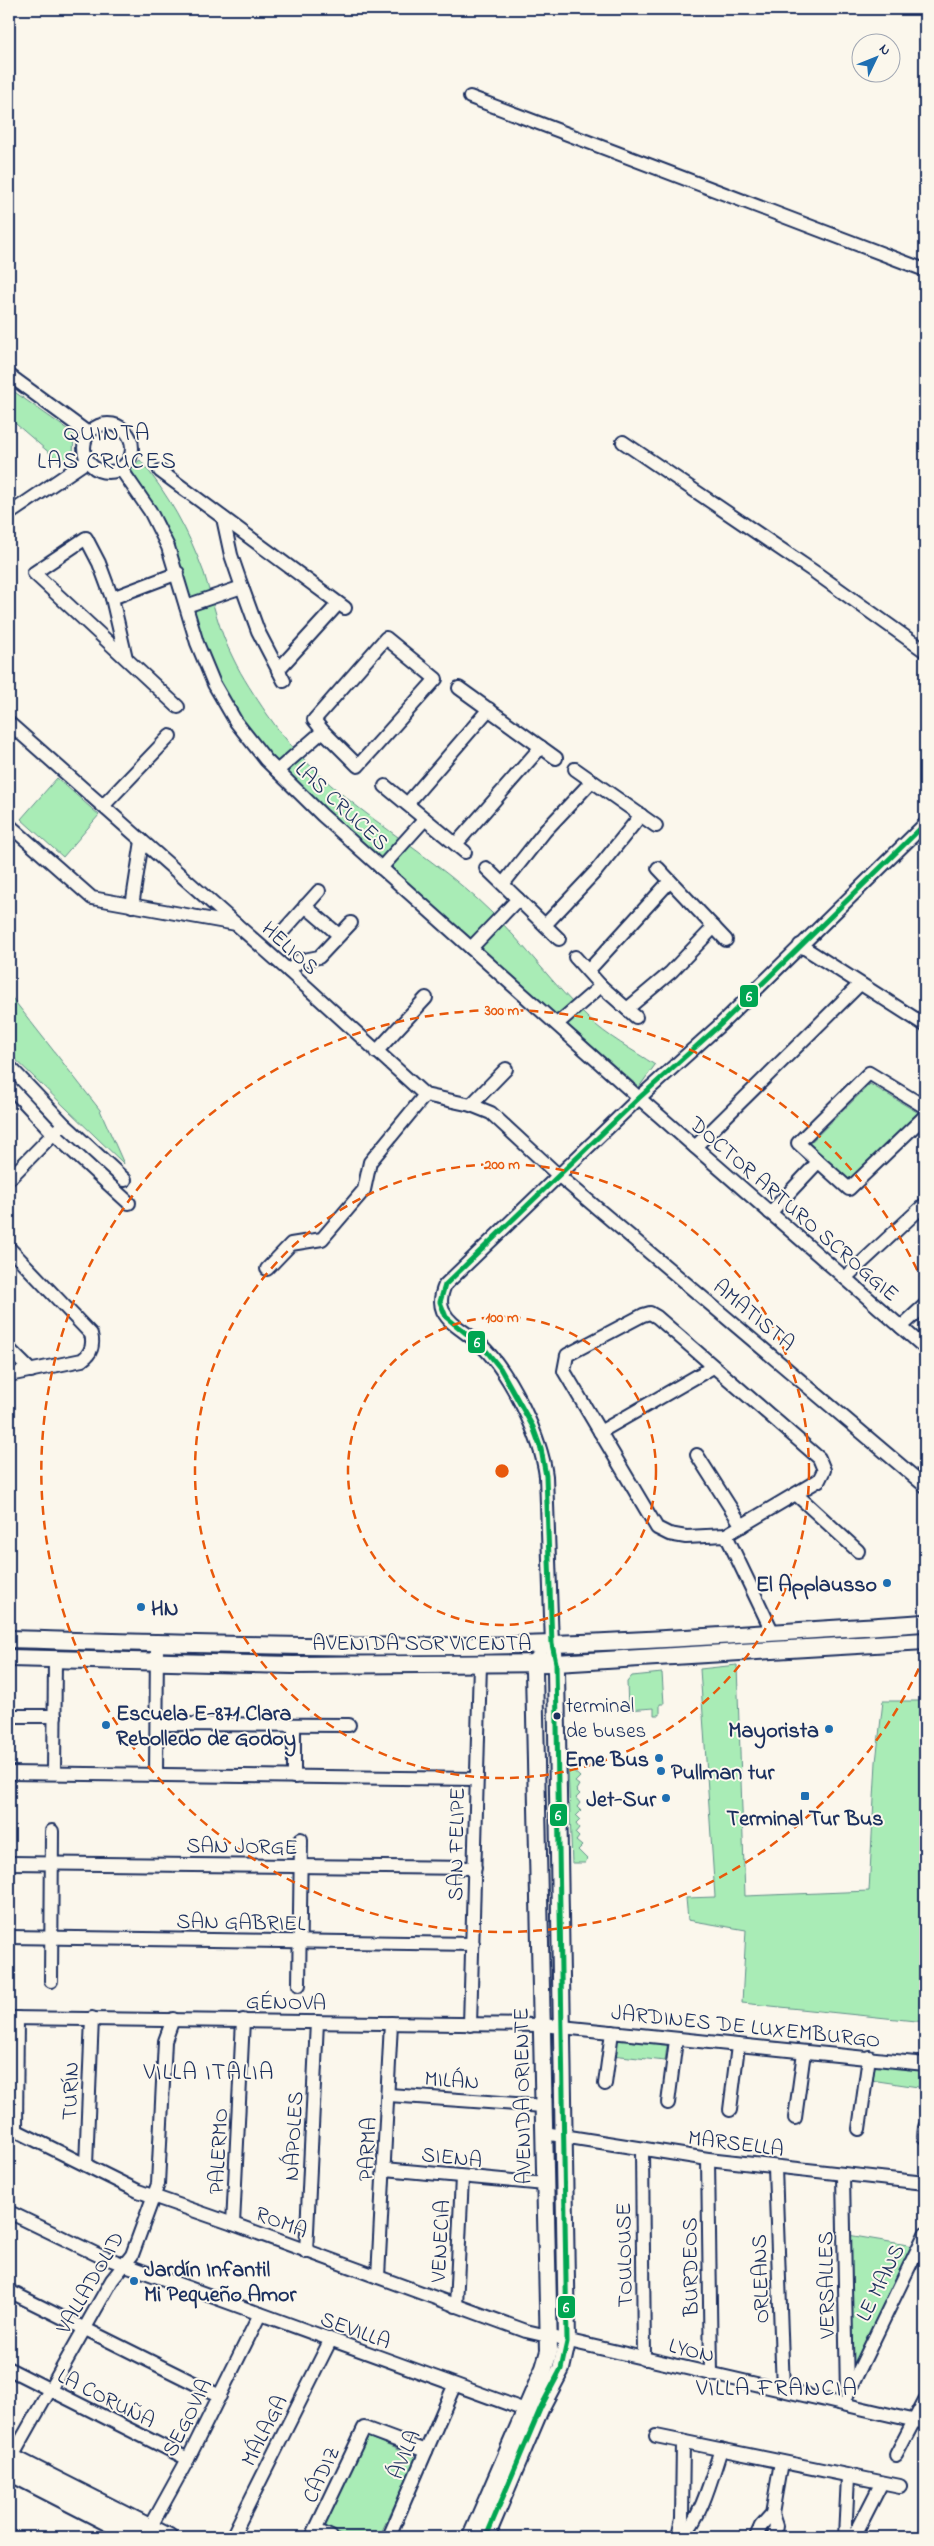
<svg xmlns="http://www.w3.org/2000/svg" width="934" height="2546" viewBox="0 0 934 2546" font-family="'Indie Flower',sans-serif">
	<rect width="100%" height="100%" fill="#fbf7ec"/>
	<filter id="ink" filterUnits="userSpaceOnUse"><feTurbulence type="fractalNoise" baseFrequency=".02" numOctaves="2"/><feDisplacementMap in="SourceGraphic" scale="10" xChannelSelector="R" yChannelSelector="G"/><feConvolveMatrix kernelMatrix="1 2 1 2 8 2 1 2 1" color-interpolation-filters="sRGB"/></filter>
	<g filter="url(#ink)">
		<g fill="#a9ecb6" stroke="#628e8a">
			<path d="M 9,388 L 74,434 L 73,456 L 60,462 L 9,418 Z"/>
			<path d="M 140,460 C 168,494 189,532 204,573 C 213,602 219,631 233,658 C 242,677 255,696 267,714 C 327,803 418,840 492,913 C 526,946 554,986 588,1018 C 608,1037 633,1050 655,1065 L 639,1087 L 321,809 L 265,754 L 218,685 L 198,631 L 175,549 L 164,522 L 130,468 Z"/>
			<path d="M 57,778 L 99,815 L 63,857 L 21,819 Z"/>
			<path d="M 9,994 L 100,1110 L 124,1164 L 9,1053 Z"/>
			<path d="M 870,1084 L 922,1115 L 849,1185 L 806,1147 Z"/>
			<path d="M 737,1665 L 745,1896 L 869,1891 L 876,1762 L 883,1701 L 925,1701 L 925,2022 L 742,2003 L 746,1930 L 688,1920 L 686,1898 L 715,1897 L 700,1669 Z"/>
			<path d="M 662,1673 L 664,1704 L 660,1704 L 660,1715 L 654,1715 L 654,1708 L 628,1710 L 627,1682 L 632,1676 Z"/>
			<path d="M 568,1766 L 580,1777 L 575,1782 L 579,1785 L 576,1790 L 580,1794 L 576,1798 L 580,1803 L 577,1807 L 581,1811 L 576,1816 L 580,1820 L 576,1824 L 579,1828 L 575,1833 L 579,1837 L 576,1841 L 582,1846 L 578,1850 L 587,1859 L 585,1863 L 572,1863 Z"/>
			<path d="M 615,2035 L 668,2039 L 665,2061 L 612,2055 Z"/>
			<path d="M 873,2061 L 925,2067 L 925,2088 L 871,2080 Z"/>
			<path d="M 848,2235 L 914,2246 L 851,2377 Z"/>
			<path d="M 368,2437 L 417,2458 L 379,2537 L 345,2537 L 323,2527 Z"/>
		</g>
		<g fill="none" stroke-linecap="round" stroke-linejoin="round">
			<g stroke="#1b2f5e" stroke-width="16">
				<g id="minor">
					<path d="M 470,97 L 925,270"/>
					<path d="M 9,375 L 88,433"/>
					<circle cx="108" cy="448" r="24"/>
					<path d="M 623,442 L 816,573 L 925,651"/>
					<path d="M 121,469 L 150,511 L 168,547 L 197,643 L 214,684 L 236,722 L 266,760 L 322,815 L 639,1098 L 925,1348"/>
					<path d="M 160,471 L 345,608"/>
					<path d="M 9,514 L 87,461"/>
					<path d="M 223,518 L 231,555 L 242,587"/>
					<path d="M 178,573 L 112,598 L 99,563 L 86,538 L 34,573 L 178,707"/>
					<path d="M 112,598 L 126,658"/>
					<path d="M 186,606 L 242,587 L 258,631 L 284,681"/>
					<path d="M 278,670 L 338,604"/>
					<path d="M 459,688 L 556,758"/>
					<path d="M 9,723 L 289,971 L 425,1095 L 471,1105 L 491,1113 L 558,1175 L 925,1486"/>
					<path d="M 575,769 L 656,826"/>
					<path d="M 277,771 L 323,731 L 358,766 L 436,679 L 386,638 L 314,720 L 323,731"/>
					<path d="M 385,786 L 465,852"/>
					<path d="M 407,804 L 489,709"/>
					<path d="M 103,806 L 170,736"/>
					<path d="M 9,825 L 92,898 L 236,924"/>
					<path d="M 456,844 L 541,747"/>
					<path d="M 381,868 L 425,819"/>
					<path d="M 486,868 L 559,939"/>
					<path d="M 658,868 L 726,940"/>
					<path d="M 503,884 L 545,831 L 592,781"/>
					<path d="M 132,906 L 142,841"/>
					<path d="M 305,906 L 339,935"/>
					<path d="M 545,925 L 596,871 L 641,815"/>
					<path d="M 284,930 L 319,891"/>
					<path d="M 800,945 L 925,1025"/>
					<path d="M 471,948 L 518,899"/>
					<path d="M 575,957 L 601,986 L 636,1017"/>
					<path d="M 289,971 L 299,961 L 319,957 L 351,923"/>
					<path d="M 588,971 L 670,881"/>
					<path d="M 627,1009 L 671,972 L 714,927"/>
					<path d="M 557,1024 L 601,986"/>
					<path d="M 376,1052 L 426,998"/>
					<path d="M 9,1066 L 64,1124 L 125,1180"/>
					<path d="M 9,1086 L 53,1133 L 129,1203"/>
					<path d="M 471,1105 L 506,1069"/>
					<path d="M 925,1107 L 869,1073 L 798,1143 L 849,1189 L 925,1116"/>
					<path d="M 695,1147 L 860,984"/>
					<path d="M 9,1179 L 58,1129"/>
					<path d="M 770,1213 L 818,1162"/>
					<path d="M 9,1248 L 91,1334 C 94,1345 91,1354 82,1360 L 9,1375"/>
					<path d="M 267,1269 L 291,1244 L 322,1239 L 364,1190 L 370,1162 L 425,1095"/>
					<path d="M 845,1278 L 925,1204"/>
					<path d="M 650,1313 L 657,1317 L 819,1458 L 824,1470 L 819,1480 L 726,1535 L 686,1537 L 669,1534 L 657,1528 L 564,1371 L 567,1355 L 643,1315 Z"/>
					<path d="M 901,1327 L 925,1305"/>
					<path d="M 9,1349 L 31,1371"/>
					<path d="M 600,1432 L 713,1367"/>
					<path d="M 697,1455 L 742,1526"/>
					<path d="M 797,1495 L 858,1551"/>
					<path d="M 726,1535 L 773,1633"/>
					<path d="M 552,1644 L 546,1476 C 541,1437 511,1375 483,1347 C 471,1334 451,1327 443,1311 C 439,1302 441,1294 445,1285 L 639,1098 L 720,1025 L 925,824"/>
					<path d="M 9,1716 L 55,1716"/>
					<path d="M 157,1724 L 349,1725"/>
					<path d="M 9,1773 L 477,1779"/>
					<path d="M 54,1773 L 55,1659"/>
					<path d="M 156,1775 L 157,1643"/>
					<path d="M 294,1777 L 294,1725"/>
					<path d="M 9,1863 L 475,1868"/>
					<path d="M 9,1937 L 473,1944"/>
					<path d="M 51,1981 L 52,1831"/>
					<path d="M 299,1985 L 301,1839"/>
					<path d="M 9,2018 L 542,2025 L 925,2064"/>
					<path d="M 470,2025 L 480,1664"/>
					<path d="M 605,2084 L 612,2032"/>
					<path d="M 389,2095 L 543,2106"/>
					<path d="M 668,2103 L 676,2040"/>
					<path d="M 730,2110 L 738,2046"/>
					<path d="M 795,2118 L 804,2052"/>
					<path d="M 9,2127 L 138,2191 L 233,2224 L 526,2331 L 925,2423"/>
					<path d="M 859,2129 L 869,2057"/>
					<path d="M 16,2130 L 17,2018"/>
					<path d="M 544,2133 L 708,2159 L 925,2183"/>
					<path d="M 924,2137 L 925,2127"/>
					<path d="M 642,2150 L 644,2359"/>
					<path d="M 708,2159 L 711,2374"/>
					<path d="M 86,2165 L 92,2018"/>
					<path d="M 775,2168 L 783,2390"/>
					<path d="M 385,2169 L 545,2184"/>
					<path d="M 843,2175 L 847,2395"/>
					<path d="M 9,2212 L 98,2255 L 525,2410"/>
					<path d="M 233,2224 L 243,2020"/>
					<path d="M 306,2252 L 317,2022"/>
					<path d="M 378,2277 L 391,2023"/>
					<path d="M 9,2291 L 220,2396"/>
					<path d="M 456,2306 L 462,2177"/>
					<path d="M 9,2369 L 188,2459"/>
					<path d="M 848,2393 L 925,2234"/>
					<path d="M 656,2436 L 900,2486"/>
					<path d="M 896,2455 L 925,2400"/>
					<path d="M 9,2462 L 112,2280 L 132,2255 L 158,2184 L 165,2041 L 173,2019"/>
					<path d="M 772,2514 L 776,2526 L 774,2537"/>
					<path d="M 316,2530 L 331,2537"/>
					<path d="M 145,2537 L 188,2459 L 260,2314"/>
					<path d="M 232,2537 L 330,2341"/>
					<path d="M 312,2537 L 364,2428 L 426,2451"/>
					<path d="M 389,2537 L 454,2386"/>
					<path d="M 678,2537 L 682,2519 L 683,2441"/>
					<path d="M 682,2537 C 702,2517 712,2476 721,2449"/>
					<path d="M 756,2537 L 761,2526 L 772,2514 L 781,2462"/>
					<path d="M 845,2537 L 848,2477"/>
					<path d="M 854,2537 L 881,2484"/>
				</g>
			</g>
			<g stroke="#1b2f5e" stroke-width="20">
				<g id="major">
					<path d="M 9,1639 C 190,1644 371,1650 553,1644 C 677,1640 801,1631 925,1623"/>
					<path d="M 9,1658 L 293,1665 L 556,1663 L 925,1641"/>
					<path d="M 9,2456 L 169,2537"/>
					<path d="M 9,2472 L 136,2537"/>
					<path d="M 471,2537 L 544,2368 L 549,2351 L 534,1671 L 534,1664 L 540,1657"/>
					<path d="M 486,2537 L 541,2407 L 561,2369 L 567,2342 L 556,1671 L 554,1653"/>
				</g>
			</g>
			<use href="#minor" stroke="#fbf7ec" stroke-width="12"/>
			<use href="#major" stroke="#fbf7ec" stroke-width="16"/>
			<g stroke="#fbf7ec" stroke-width="9">
				<path id="bus-1" d="M 486,2537 L 541,2407 L 561,2369 L 567,2342 L 556,1663 L 552,1644 L 546,1476 L 541,1449 L 533,1427 L 500,1368 L 484,1348 L 446,1317 L 440,1302 L 445,1285 L 639,1098 L 720,1025 L 925,824"/>
			</g>
			<use href="#bus-1" stroke="#00a651" stroke-width="5"/>
		</g>
	</g>
	<g fill="none" stroke="#e8590c" stroke-width="2.5" stroke-dasharray="9 6">
		<circle cx="502" cy="1471" r="154"/>
		<circle cx="502" cy="1471" r="307"/>
		<path d="M925 1655A461 461 0 1 1 925 1287"/>
	</g>
	<g fill="#1f6fb2" stroke="#fbf7ec" stroke-width="2">
		<circle cx="887" cy="1583" r="5"/>
		<circle cx="141" cy="1607" r="5"/>
		<circle cx="106" cy="1725" r="5"/>
		<circle cx="829" cy="1729" r="5"/>
		<circle cx="659" cy="1758" r="5"/>
		<circle cx="661" cy="1771" r="5"/>
		<rect x="800" y="1791" width="10" height="10" rx="2.5"/>
		<circle cx="666" cy="1798" r="5"/>
		<circle cx="134" cy="2281" r="5"/>
	</g>
	<circle fill="#1b2f5e" stroke="#fbf7ec" stroke-width="2" cx="557" cy="1716" r="4.5"/>
	<g text-anchor="middle" stroke-width="4" stroke-linejoin="round" paint-order="stroke">
		<g font-size="21" fill="#1b2f5e" stroke="#fbf7ec" text-anchor="start">
			<text x="566" y="1712">terminal<tspan x="566" dy="25">de buses</tspan></text>
		</g>
		<g font-size="22" fill="#1b2f5e" stroke="#fbf7ec">
			<text transform="translate(343 805) rotate(43)" y="8">LAS CRUCES</text>
			<text transform="translate(291 947) rotate(42)" y="8">HELIOS</text>
			<text transform="translate(795 1208) rotate(41)" y="8">DOCTOR ARTURO SCROGGIE</text>
			<text transform="translate(755 1314) rotate(40)" y="8">AMATISTA</text>
			<text x="422" y="1650">AVENIDA SOR VICENTA</text>
			<text transform="translate(455 1844) rotate(-89)" y="8">SAN FELIPE</text>
			<text transform="translate(242 1845) rotate(1)" y="8">SAN JORGE</text>
			<text transform="translate(241 1921) rotate(1)" y="8">SAN GABRIEL</text>
			<text transform="translate(286 2001) rotate(1)" y="8">GÉNOVA</text>
			<text transform="translate(746 2025) rotate(6)" y="8">JARDINES DE LUXEMBURGO</text>
			<text transform="translate(452 2079) rotate(4)" y="8">MILÁN</text>
			<text transform="translate(69 2091) rotate(-88)" y="8">TURÍN</text>
			<text transform="translate(521 2096) rotate(-91)" y="8">AVENIDA ORIENTE</text>
			<text transform="translate(292 2136) rotate(-87)" y="8">NÁPOLES</text>
			<text transform="translate(736 2142) rotate(7)" y="8">MARSELLA</text>
			<text transform="translate(366 2149) rotate(-87)" y="8">PARMA</text>
			<text transform="translate(217 2151) rotate(-87)" y="8">PALERMO</text>
			<text transform="translate(452 2156) rotate(6)" y="8">SIENA</text>
			<text transform="translate(282 2221) rotate(21)" y="8">ROMA</text>
			<text transform="translate(439 2241) rotate(-87)" y="8">VENECIA</text>
			<text transform="translate(623 2255) rotate(-91)" y="8">TOULOUSE</text>
			<text transform="translate(689 2267) rotate(-91)" y="8">BURDEOS</text>
			<text transform="translate(759 2279) rotate(-92)" y="8">ORLEANS</text>
			<text transform="translate(89 2282) rotate(-60)" y="8">VALLADOLID</text>
			<text transform="translate(879 2282) rotate(-64)" y="8">LE MANS</text>
			<text transform="translate(825 2285) rotate(-91)" y="8">VERSALLES</text>
			<text transform="translate(356 2329) rotate(20)" y="8">SEVILLA</text>
			<text transform="translate(692 2349) rotate(13)" y="8">LYON</text>
			<text transform="translate(107 2397) rotate(27)" y="8">LA CORUÑA</text>
			<text transform="translate(186 2417) rotate(-63)" y="8">SEGOVIA</text>
			<text transform="translate(263 2430) rotate(-63)" y="8">MÁLAGA</text>
			<text transform="translate(403 2454) rotate(-67)" y="8">ÁVILA</text>
			<text transform="translate(320 2474) rotate(-65)" y="8">CÁDIZ</text>
		</g>
		<g font-size="22" font-weight="bold" fill="#1b2f5e" stroke="#fbf7ec" text-anchor="end">
			<text x="877" y="1591">El Applausso</text>
			<text x="151" y="1615" text-anchor="start">HN</text>
			<text x="116" y="1720" text-anchor="start">Escuela E-871 Clara<tspan x="116" dy="25">Rebolledo de Godoy</tspan></text>
			<text x="819" y="1737">Mayorista</text>
			<text x="649" y="1766">Eme Bus</text>
			<text x="671" y="1779" text-anchor="start">Pullman tur</text>
			<text x="656" y="1806">Jet-Sur</text>
			<text x="805" y="1825" text-anchor="middle">Terminal Tur Bus</text>
			<text x="144" y="2276" text-anchor="start">Jardín Infantil<tspan x="144" dy="25">Mi Pequeño Amor</tspan></text>
		</g>
		<g font-size="24" letter-spacing="1" fill="#1b2f5e" stroke="#fbf7ec">
			<text x="107" y="440">QUINTA<tspan x="107" dy="28">LAS CRUCES</tspan></text>
			<text x="209" y="2079">VILLA ITALIA</text>
			<text x="777" y="2395">VILLA FRANCIA</text>
		</g>
	</g>
	<circle cx="502" cy="1471" r="8" fill="#e8590c" stroke="#fbf7ec" stroke-width="2.5"/>
	<g font-size="15" text-anchor="middle" font-weight="bold" fill="#e8590c" stroke="#fbf7ec" stroke-width="4" stroke-linejoin="round" paint-order="stroke">
		<text x="502" y="1015">300 m</text>
		<text x="502" y="1169">200 m</text>
		<text x="502" y="1322">100 m</text>
	</g>
	<g stroke="#fbf7ec" stroke-width="2">
		<rect x="739" y="984" width="20" height="24" rx="5" fill="#00a651"/>
		<rect x="467" y="1330" width="19" height="24" rx="5" fill="#00a651"/>
		<rect x="549" y="1803" width="19" height="24" rx="5" fill="#00a651"/>
		<rect x="557" y="2295" width="19" height="24" rx="5" fill="#00a651"/>
	</g>
	<g font-size="14" text-anchor="middle" font-weight="bold" fill="#fff">
		<text x="749" y="1001">6</text>
		<text x="477" y="1347">6</text>
		<text x="558" y="1820">6</text>
		<text x="566" y="2312">6</text>
	</g>
	<rect width="934" height="2546" fill="none" stroke="#fbf7ec" stroke-width="30"/>
	<rect x="15" y="15" width="904" height="2516" fill="none" stroke="#1b2f5e" stroke-width="2" filter="url(#ink)"/>
	<g transform="translate(876 58) rotate(47)"><circle r="24" fill="#fbf7ec" stroke="#a1a7b3"/>
	<path d="M0-4L9 19L0 12L-9 19Z" fill="#1f6fb2"/>
	<text y="-8" font-size="14" font-weight="bold" text-anchor="middle" fill="#1b2f5e">N</text>
	</g>
</svg>
